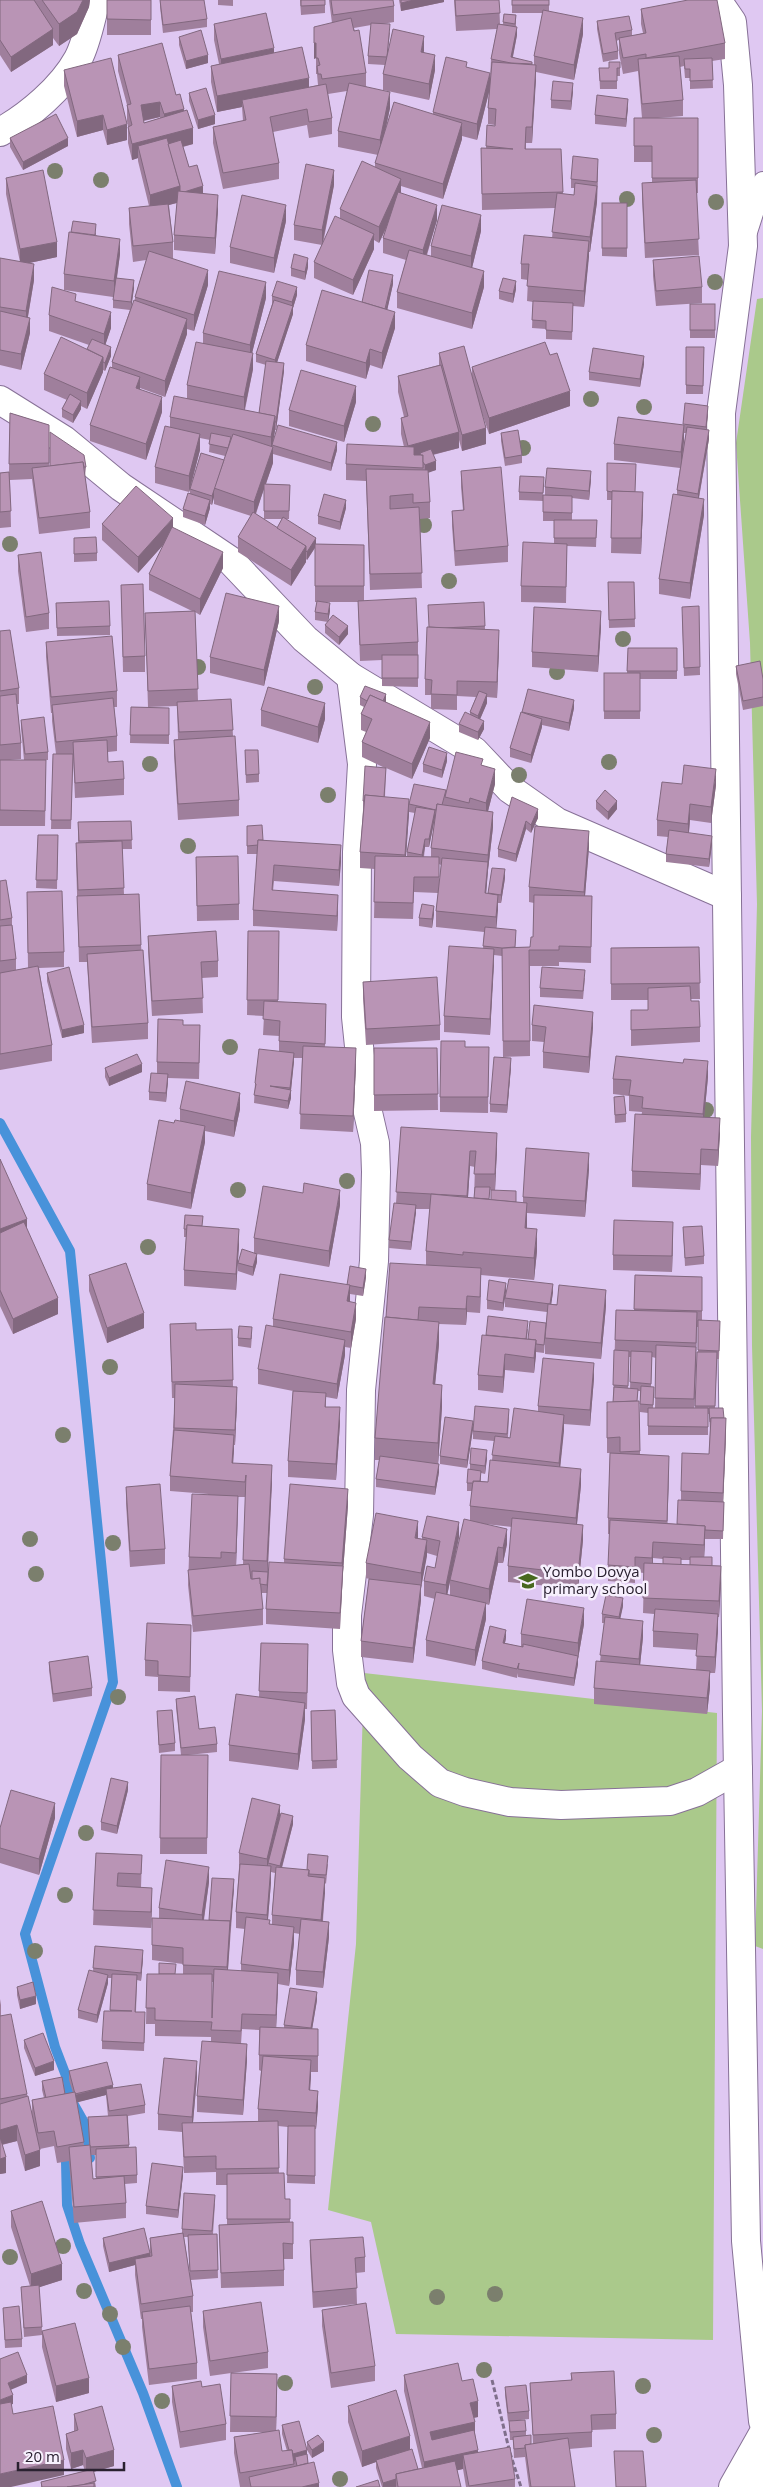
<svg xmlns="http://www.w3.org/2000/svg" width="763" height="2487" viewBox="0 0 763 2487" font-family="'Open Sans',sans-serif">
	<rect width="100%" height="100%" fill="#dfc8f2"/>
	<g fill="#aac98b">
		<path d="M 763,298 L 763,1949 L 755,1946 L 762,1711 L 752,1346 L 751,1137 L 757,904 L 750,643 L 736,443 L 757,299 Z"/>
		<path d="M 364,1673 L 717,1713 L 713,2340 L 396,2334 L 371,2222 L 328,2210 L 356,1944 Z"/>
	</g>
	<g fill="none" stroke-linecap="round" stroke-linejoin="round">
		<path stroke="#4892da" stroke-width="10" d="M 0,1123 L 70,1251 L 113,1682 L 25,1934 L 55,2047 L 68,2081 L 69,2096 L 86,2126 L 90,2158 L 66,2162 L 67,2205 L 80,2244 L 143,2393 L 177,2487"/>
		<g stroke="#877197" stroke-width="22">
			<path id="service" d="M 747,232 L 763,182"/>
		</g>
		<g stroke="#877197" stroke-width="30">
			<g id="minor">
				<path d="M 717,0 L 732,22 L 738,85 L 743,246 L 721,413 L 737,1714 L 746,2241 L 763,2421"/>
				<path d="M 0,132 C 29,116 62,88 78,59 C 87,42 91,18 96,0"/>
				<path d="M 0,400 L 64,440 L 121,487 L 231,561 L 305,639 L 351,677 L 474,751 L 510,789 L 557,822 L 727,896"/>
				<path d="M 351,677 L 362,764 L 357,852 L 356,1017 L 364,1095 L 375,1143 L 376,1172 L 374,1261 L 361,1390 L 359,1515 L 347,1615 L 347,1650 L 351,1683 L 356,1696 L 410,1757 L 440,1783 L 465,1792 L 510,1802 L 561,1805 L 670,1801 L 697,1792 L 738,1769"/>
				<path d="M 733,2487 L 763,2434"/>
				<path d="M 762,2487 L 763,2467"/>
			</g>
		</g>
		<path stroke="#7f6f8b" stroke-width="3" stroke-dasharray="5 2.5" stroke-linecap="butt" d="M 492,2380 L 510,2453 L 521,2487"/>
		<use href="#service" stroke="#fff" stroke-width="20"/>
		<use href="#minor" stroke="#fff" stroke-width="28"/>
	</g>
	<g fill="#7b7f6d">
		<circle cx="55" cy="171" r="8"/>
		<circle cx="101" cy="180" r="8"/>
		<circle cx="627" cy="199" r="8"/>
		<circle cx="716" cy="202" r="8"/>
		<circle cx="715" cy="282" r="8"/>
		<circle cx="591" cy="399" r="8"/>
		<circle cx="644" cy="407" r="8"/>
		<circle cx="373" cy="424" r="8"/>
		<circle cx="523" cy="448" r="8"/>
		<circle cx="424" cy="525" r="8"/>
		<circle cx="10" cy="544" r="8"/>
		<circle cx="449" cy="581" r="8"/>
		<circle cx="623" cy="639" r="8"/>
		<circle cx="198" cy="667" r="8"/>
		<circle cx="557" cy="672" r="8"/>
		<circle cx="315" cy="687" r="8"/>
		<circle cx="609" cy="762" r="8"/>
		<circle cx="150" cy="764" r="8"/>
		<circle cx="519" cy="775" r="8"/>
		<circle cx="328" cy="795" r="8"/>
		<circle cx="188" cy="846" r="8"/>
		<circle cx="230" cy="1047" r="8"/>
		<circle cx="706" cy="1110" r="8"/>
		<circle cx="347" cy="1181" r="8"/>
		<circle cx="238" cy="1190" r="8"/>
		<circle cx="148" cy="1247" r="8"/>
		<circle cx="110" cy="1367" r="8"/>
		<circle cx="63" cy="1435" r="8"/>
		<circle cx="30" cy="1539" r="8"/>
		<circle cx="113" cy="1543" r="8"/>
		<circle cx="36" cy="1574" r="8"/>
		<circle cx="118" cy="1697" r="8"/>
		<circle cx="86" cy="1833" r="8"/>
		<circle cx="65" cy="1895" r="8"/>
		<circle cx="35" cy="1951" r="8"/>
		<circle cx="63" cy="2246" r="8"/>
		<circle cx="10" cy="2257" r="8"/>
		<circle cx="84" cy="2291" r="8"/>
		<circle cx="495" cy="2294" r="8"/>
		<circle cx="437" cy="2297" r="8"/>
		<circle cx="110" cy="2314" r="8"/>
		<circle cx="123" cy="2347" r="8"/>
		<circle cx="484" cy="2370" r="8"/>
		<circle cx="285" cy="2383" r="8"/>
		<circle cx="643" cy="2386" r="8"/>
		<circle cx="162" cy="2401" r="8"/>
		<circle cx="654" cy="2435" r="8"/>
		<circle cx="340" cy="2479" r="8"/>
	</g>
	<g fill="#9f7f9c" fill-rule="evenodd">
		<path d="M 0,0 L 90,0 L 89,7 L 77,34 L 59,46 L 53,38 L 53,45 L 11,72 L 0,55 Z"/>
		<rect x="107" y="0" width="44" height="35"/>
		<path d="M 160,0 L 207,19 L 207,27 L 163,33 L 160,7 Z"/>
		<path d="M 218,0 L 233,0 L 233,6 L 218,5 Z"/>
		<path d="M 300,0 L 325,0 L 325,13 L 301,15 Z"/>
		<path d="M 329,0 L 393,0 L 394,6 L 394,22 L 382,24 L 390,33 L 388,49 L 424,52 L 435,70 L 429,100 L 383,90 L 383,74 L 385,65 L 368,64 L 368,56 L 371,25 L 354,28 L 366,73 L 366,86 L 390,108 L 385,132 L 433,114 L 433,112 L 467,67 L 490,81 L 491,59 L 497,29 L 456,31 L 454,0 L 499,0 L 500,24 L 503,24 L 504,14 L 516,15 L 516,27 L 517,35 L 513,57 L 532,64 L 534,65 L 534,56 L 543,13 L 512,13 L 512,0 L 549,0 L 549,11 L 583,34 L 574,80 L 536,72 L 532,143 L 526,143 L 526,149 L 561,149 L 563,194 L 574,195 L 574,188 L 571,188 L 571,179 L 598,167 L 597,202 L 590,252 L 589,252 L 584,307 L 573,306 L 572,340 L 546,339 L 546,329 L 532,328 L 533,302 L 527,301 L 528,280 L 521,279 L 521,264 L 552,238 L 555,208 L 482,210 L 481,148 L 486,148 L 487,125 L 495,126 L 495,125 L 488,124 L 488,108 L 489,92 L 477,140 L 462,136 L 462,139 L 443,199 L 401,186 L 401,193 L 437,220 L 427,255 L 431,256 L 431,246 L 481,231 L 472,268 L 484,287 L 472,329 L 397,308 L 397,292 L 406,260 L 383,253 L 383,238 L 387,227 L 379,243 L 374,240 L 374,249 L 353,295 L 314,278 L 314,262 L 322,245 L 294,240 L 294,225 L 334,185 L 323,244 L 340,218 L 340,209 L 375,167 L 375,163 L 378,155 L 338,147 L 338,131 L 347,91 L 328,94 L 332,118 L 332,134 L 309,138 L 307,125 L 273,132 L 279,163 L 279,179 L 223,189 L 213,143 L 213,127 L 243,121 L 242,107 L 217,112 L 211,82 L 211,66 L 219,64 L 214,40 L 214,24 L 274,53 L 309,87 L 318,85 L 317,74 L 316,74 L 316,58 L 314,59 L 332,23 Z"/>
		<path d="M 399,0 L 444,0 L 444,2 L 401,11 Z"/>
		<path d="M 641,9 L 725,43 L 725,59 L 712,61 L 713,88 L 690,89 L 690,78 L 685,78 L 684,66 L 680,67 L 683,100 L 683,116 L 658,118 L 698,118 L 698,193 L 696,193 L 699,255 L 645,258 L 642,199 L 642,183 L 652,183 L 652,162 L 634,162 L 634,118 L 642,118 L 638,71 L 623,74 L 619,53 L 619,40 L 616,41 L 618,51 L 618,59 L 603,62 L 597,29 L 597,21 L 632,30 L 632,36 L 643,33 L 641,24 Z"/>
		<path d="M 179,37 L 208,63 L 186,69 L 179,45 Z"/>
		<path d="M 118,55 L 176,95 L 184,111 L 193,144 L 183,147 L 189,167 L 203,193 L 218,210 L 215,254 L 174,250 L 174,235 L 177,203 L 169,205 L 173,242 L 173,258 L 171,258 L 208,285 L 194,331 L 187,329 L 187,334 L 165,397 L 140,388 L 140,389 L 162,412 L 146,460 L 90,441 L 90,425 L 112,367 L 112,362 L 130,310 L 113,308 L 113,297 L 64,290 L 64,274 L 96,232 L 96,235 L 120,254 L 117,278 L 134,288 L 131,307 L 135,301 L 135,297 L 146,260 L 133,262 L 129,224 L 129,208 L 149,206 L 138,161 L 138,158 L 132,160 L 128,143 L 128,127 L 127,121 L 127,105 L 118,71 ZM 160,117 L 160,118 L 144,123 L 144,121 Z"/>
		<path d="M 620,62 L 620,76 L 617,76 L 617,89 L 600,89 L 599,68 L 609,68 Z"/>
		<path d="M 64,70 L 127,140 L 107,145 L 103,130 L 77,137 L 64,86 Z"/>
		<path d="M 573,91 L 571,110 L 551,108 L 551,100 Z"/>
		<path d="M 189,93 L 215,124 L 198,129 L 189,101 Z"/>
		<path d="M 628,107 L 626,127 L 595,124 L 595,115 Z"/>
		<path d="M 10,138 L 68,146 L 23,170 L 10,147 Z"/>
		<path d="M 6,178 L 57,257 L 29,263 L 34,280 L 28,317 L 30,333 L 21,370 L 0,365 L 0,258 L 20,262 L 6,194 Z"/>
		<path d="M 602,203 L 627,203 L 627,257 L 602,256 Z"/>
		<path d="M 286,221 L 274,273 L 230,263 L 230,247 Z"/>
		<path d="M 653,260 L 702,287 L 702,303 L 656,306 L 653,276 Z"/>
		<path d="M 308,267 L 305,280 L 291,276 L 291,268 Z"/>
		<path d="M 393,284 L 387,310 L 395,328 L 382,369 L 370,365 L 366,379 L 306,361 L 306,345 L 362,302 Z"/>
		<path d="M 516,289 L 513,303 L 499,299 L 499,291 Z"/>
		<path d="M 297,295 L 293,308 L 293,314 L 277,362 L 284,371 L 276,430 L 275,430 L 272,447 L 272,445 L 337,450 L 331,471 L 273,454 L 273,463 L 266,484 L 290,485 L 289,519 L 286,519 L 316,544 L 364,545 L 364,601 L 418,642 L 418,687 L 382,686 L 382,660 L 360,661 L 358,602 L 324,602 L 330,611 L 328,621 L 348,634 L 339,645 L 325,633 L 325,625 L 328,622 L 315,620 L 315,612 L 317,602 L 315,602 L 315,548 L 307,560 L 306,559 L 306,562 L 291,586 L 238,552 L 238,537 L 251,516 L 214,504 L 214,497 L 212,505 L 210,504 L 210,508 L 205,525 L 183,517 L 183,509 L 190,493 L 190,490 L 189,492 L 155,483 L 155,467 L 170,427 L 170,417 L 187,399 L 187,385 L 203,343 L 203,333 L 266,298 L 252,353 L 253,369 L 245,410 L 259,413 L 266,365 L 256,362 L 256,354 L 272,304 L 272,296 ZM 200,438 L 210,440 L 209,452 L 225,456 L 224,460 L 191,485 L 200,450 ZM 264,488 L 264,519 L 282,519 L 277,528 L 256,514 Z"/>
		<path d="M 76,301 L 111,328 L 105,345 L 111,356 L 105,371 L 103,370 L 103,372 L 87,409 L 81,406 L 81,409 L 73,423 L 62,417 L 62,409 L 67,400 L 44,390 L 44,374 L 87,349 L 89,345 L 49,331 L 49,315 Z"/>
		<rect x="690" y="304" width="25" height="34"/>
		<path d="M 686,347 L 704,347 L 703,394 L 686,394 Z"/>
		<path d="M 439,353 L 472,376 L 472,367 L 550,355 L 570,406 L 489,434 L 482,413 L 486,444 L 462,451 L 459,440 L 459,448 L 433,455 L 436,470 L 428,472 L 430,502 L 430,518 L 420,519 L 422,588 L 370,590 L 366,481 L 346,480 L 346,464 L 404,447 L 401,434 L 401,418 L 404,417 L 398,392 L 398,376 L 439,365 Z"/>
		<path d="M 644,364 L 640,387 L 589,380 L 589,372 Z"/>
		<path d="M 356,402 L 344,442 L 289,426 L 289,410 Z"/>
		<path d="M 10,413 L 49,425 L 49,466 L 86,467 L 85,476 L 90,512 L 90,528 L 39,534 L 32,479 L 10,480 L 11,527 L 0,528 L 0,473 L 9,472 Z"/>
		<path d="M 708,414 L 706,430 L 709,439 L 699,498 L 704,515 L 690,599 L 659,594 L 659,579 L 677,495 L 677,490 L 680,468 L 614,460 L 614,444 L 683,425 ZM 684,433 L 686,433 L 681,461 L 684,441 Z"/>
		<path d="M 501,433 L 522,455 L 522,463 L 505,466 L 501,441 Z"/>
		<path d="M 607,463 L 635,492 L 643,507 L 641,554 L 611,553 L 612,500 L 607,500 Z"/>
		<path d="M 461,471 L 508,546 L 508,562 L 455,566 L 452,526 L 452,511 L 463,510 L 461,487 Z"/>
		<path d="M 591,479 L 589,500 L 572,498 L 572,520 L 597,520 L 596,547 L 567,546 L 566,603 L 521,602 L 521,586 L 554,543 L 554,521 L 543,521 L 543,499 L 543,501 L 519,500 L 519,492 L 544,485 L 543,495 L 545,495 L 545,487 Z"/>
		<path d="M 346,508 L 340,530 L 318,524 L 318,516 Z"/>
		<path d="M 102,524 L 173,528 L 223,568 L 200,615 L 195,612 L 198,701 L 231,699 L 233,736 L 239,800 L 239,816 L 178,820 L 174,755 L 174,740 L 178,739 L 177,706 L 148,707 L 145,613 L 192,611 L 149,590 L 149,574 L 164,544 L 138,573 L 102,540 Z"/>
		<path d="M 74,538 L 97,553 L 97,561 L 74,562 Z"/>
		<path d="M 18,555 L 49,613 L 49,629 L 26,632 L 18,571 Z"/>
		<path d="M 608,582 L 634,582 L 635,627 L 609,628 Z"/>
		<path d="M 121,585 L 145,656 L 145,672 L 123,672 Z"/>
		<path d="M 484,602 L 485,629 L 499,646 L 497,698 L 487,697 L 487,703 L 480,719 L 484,729 L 478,740 L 459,732 L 459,724 L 470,715 L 470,712 L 476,697 L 457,696 L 457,710 L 431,709 L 431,695 L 425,695 L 425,679 L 429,627 Z"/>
		<path d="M 56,603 L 110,626 L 110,635 L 57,636 Z"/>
		<path d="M 699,606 L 700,675 L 684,676 L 682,615 Z"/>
		<path d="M 279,621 L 264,686 L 210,673 L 210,657 Z"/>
		<path d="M 601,627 L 598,672 L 532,667 L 532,652 Z"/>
		<path d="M 0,631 L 19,688 L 19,704 L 17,704 L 21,743 L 21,759 L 10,760 L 24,760 L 21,728 L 21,720 L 48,752 L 48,760 L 45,760 L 46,776 L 45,826 L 0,826 Z"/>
		<path d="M 46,642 L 117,691 L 117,707 L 114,707 L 117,736 L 117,751 L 108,752 L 108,762 L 124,779 L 124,795 L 75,798 L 73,756 L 71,829 L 51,829 L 53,754 L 56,754 L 52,721 L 52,713 L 51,713 L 46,657 Z"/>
		<path d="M 628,648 L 677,648 L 677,679 L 640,679 L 640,719 L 604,719 L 604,673 L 627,673 Z"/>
		<path d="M 736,666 L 763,679 L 763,706 L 743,710 L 736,674 Z"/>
		<path d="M 360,697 L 386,702 L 430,738 L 412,779 L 386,768 L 385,797 L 409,804 L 446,792 L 483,766 L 495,784 L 488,811 L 493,827 L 488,870 L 486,893 L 488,894 L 505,878 L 501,903 L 498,903 L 496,928 L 516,938 L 515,947 L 530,947 L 533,937 L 534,903 L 529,902 L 529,887 L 589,847 L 585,896 L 592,896 L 591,963 L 559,962 L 559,966 L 530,966 L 530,1056 L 503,1057 L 502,956 L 494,955 L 490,1035 L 444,1032 L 444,1016 L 483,949 L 484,932 L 436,927 L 436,911 L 438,893 L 414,892 L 413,919 L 374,918 L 375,869 L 360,868 L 360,852 L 363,810 L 363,801 L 385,768 L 362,757 L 362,742 L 366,732 L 361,730 L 361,714 L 364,707 L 360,705 ZM 409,812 L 415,813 L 407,852 L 407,856 L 406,856 ZM 435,817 L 431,848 L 431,857 L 424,857 L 425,847 L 429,847 ZM 439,864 L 441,865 L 439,885 Z"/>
		<path d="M 131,707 L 169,708 L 169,744 L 130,743 Z"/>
		<path d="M 574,708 L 569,731 L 542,725 L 542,727 L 531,763 L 510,757 L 510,748 L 522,712 Z"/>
		<path d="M 261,710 L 325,719 L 318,743 L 261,726 Z"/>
		<path d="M 245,750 L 259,774 L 259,782 L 246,783 Z"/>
		<path d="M 447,761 L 442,778 L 423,772 L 423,764 Z"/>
		<path d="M 682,784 L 716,785 L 711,823 L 690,820 L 689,833 L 712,844 L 709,867 L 666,862 L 666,854 L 668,837 L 657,836 L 657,820 Z"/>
		<path d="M 512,797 L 538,818 L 531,833 L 526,829 L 516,862 L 498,857 L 498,849 Z"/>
		<path d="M 596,801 L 617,809 L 608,820 L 596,809 Z"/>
		<path d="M 131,821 L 132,849 L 122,849 L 124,894 L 141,945 L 148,1023 L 148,1039 L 92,1043 L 87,962 L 79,962 L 76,859 L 76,843 L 78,843 L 78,822 Z"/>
		<path d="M 247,826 L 263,840 L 341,861 L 339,886 L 274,881 L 273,891 L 338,911 L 337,931 L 253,926 L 253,910 L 257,854 L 247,854 Z"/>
		<path d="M 38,835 L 58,835 L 57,889 L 36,888 Z"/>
		<path d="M 196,857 L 239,904 L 239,920 L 197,921 Z"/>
		<path d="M 0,881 L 12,918 L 12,925 L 16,959 L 16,970 L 28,968 L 27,892 L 64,952 L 64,967 L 39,968 L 52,1045 L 52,1061 L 0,1070 Z"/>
		<path d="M 434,914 L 432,928 L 419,926 L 419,918 Z"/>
		<path d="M 248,931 L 279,931 L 278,1002 L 326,1020 L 325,1047 L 356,1064 L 353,1132 L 300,1129 L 302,1058 L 294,1058 L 291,1090 L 291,1098 L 288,1109 L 254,1103 L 255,1083 L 279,1051 L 279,1036 L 263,1035 L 264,1016 L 247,1015 Z"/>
		<path d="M 148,936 L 218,961 L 218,977 L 202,978 L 203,1013 L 152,1016 L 148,951 Z"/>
		<path d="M 699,947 L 700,999 L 691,999 L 691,1001 L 700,1027 L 700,1042 L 631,1046 L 631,1010 L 648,1010 L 648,1000 L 611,1000 L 611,948 Z"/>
		<path d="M 47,973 L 84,1033 L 62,1038 L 47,981 Z"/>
		<path d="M 585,978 L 583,999 L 540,997 L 540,988 Z"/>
		<path d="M 363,982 L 440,1025 L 440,1040 L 366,1045 L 363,998 Z"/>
		<path d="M 183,1025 L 200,1041 L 199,1079 L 168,1078 L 166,1102 L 149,1100 L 149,1092 L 157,1073 L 157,1062 Z"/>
		<path d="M 532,1025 L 593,1027 L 589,1073 L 543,1068 L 543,1052 L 544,1042 L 532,1041 Z"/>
		<path d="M 465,1047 L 489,1047 L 488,1113 L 440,1112 L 440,1097 Z"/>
		<path d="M 374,1048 L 437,1048 L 438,1110 L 374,1111 Z"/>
		<path d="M 511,1067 L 507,1113 L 490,1112 L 490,1104 Z"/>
		<path d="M 105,1068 L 142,1072 L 109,1086 L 105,1077 Z"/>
		<path d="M 708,1077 L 704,1117 L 720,1133 L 718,1166 L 701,1165 L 700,1190 L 632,1187 L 632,1171 L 642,1112 L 629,1111 L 629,1096 L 613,1094 L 613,1079 Z"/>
		<path d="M 614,1097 L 626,1114 L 626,1122 L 615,1123 Z"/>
		<path d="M 180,1109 L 240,1109 L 234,1137 L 205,1131 L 205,1142 L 191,1209 L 147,1200 L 147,1184 L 174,1123 L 180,1121 Z"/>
		<path d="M 401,1127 L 497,1148 L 495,1190 L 516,1202 L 523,1203 L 523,1197 L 589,1169 L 585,1217 L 527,1213 L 527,1228 L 537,1251 L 534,1280 L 481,1275 L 480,1313 L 467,1312 L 466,1325 L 439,1324 L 439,1344 L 435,1384 L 442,1407 L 438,1464 L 439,1472 L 435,1495 L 376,1487 L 376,1479 L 379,1460 L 375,1460 L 375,1438 L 386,1317 L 426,1265 L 426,1251 L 430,1209 L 416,1209 L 411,1250 L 389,1248 L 389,1240 L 396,1203 ZM 470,1166 L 475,1167 L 474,1198 L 468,1197 ZM 490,1190 L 491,1190 L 491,1200 L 489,1199 Z"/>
		<path d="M 0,1159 L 27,1230 L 58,1314 L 13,1334 L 0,1306 Z"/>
		<path d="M 340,1205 L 329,1267 L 257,1254 L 257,1262 L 253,1276 L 238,1271 L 238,1263 L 254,1253 L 254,1238 Z"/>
		<path d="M 203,1227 L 239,1245 L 236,1290 L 184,1286 L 184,1270 L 186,1237 L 184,1237 L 184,1229 Z"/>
		<path d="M 683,1227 L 704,1256 L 704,1264 L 685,1266 Z"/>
		<path d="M 673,1238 L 672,1272 L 613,1270 L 613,1255 Z"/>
		<path d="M 89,1275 L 144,1328 L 107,1343 L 89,1291 Z"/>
		<path d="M 635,1275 L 702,1277 L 702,1320 L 720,1329 L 719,1359 L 717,1359 L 715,1408 L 724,1418 L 726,1434 L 723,1502 L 724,1502 L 723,1539 L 705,1539 L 704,1557 L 712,1566 L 721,1582 L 719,1617 L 718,1617 L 718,1630 L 715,1673 L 710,1673 L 710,1687 L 707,1714 L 594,1704 L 594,1688 L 600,1662 L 604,1623 L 602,1623 L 602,1614 L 623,1606 L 620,1618 L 643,1637 L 640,1665 L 696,1670 L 697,1650 L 653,1647 L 653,1631 L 654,1614 L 643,1613 L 644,1573 L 635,1572 L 635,1583 L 608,1581 L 608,1565 L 610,1534 L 608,1534 L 608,1518 L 610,1453 L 607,1453 L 607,1402 L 613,1402 L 616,1310 L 634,1310 ZM 697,1327 L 698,1327 L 698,1352 L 695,1408 L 694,1408 ZM 629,1357 L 631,1357 L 630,1389 L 628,1388 ZM 652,1357 L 656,1358 L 655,1408 L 653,1408 L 654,1387 L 651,1387 ZM 638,1391 L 640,1391 L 640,1412 L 648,1413 L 648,1435 L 708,1435 L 708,1414 L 709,1414 L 710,1430 L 709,1454 L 681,1491 L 681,1501 L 677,1524 L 667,1523 L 669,1471 L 640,1454 L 639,1401 L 637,1401 ZM 653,1558 L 663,1559 L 663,1564 L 653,1563 ZM 681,1560 L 690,1560 L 690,1565 L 681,1565 Z"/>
		<path d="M 366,1277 L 363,1296 L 350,1294 L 349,1302 L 356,1319 L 351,1348 L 345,1347 L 345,1355 L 337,1399 L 326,1397 L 326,1407 L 340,1423 L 336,1480 L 288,1477 L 288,1461 L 293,1391 L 258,1384 L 258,1369 L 273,1326 L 273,1319 L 347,1285 Z"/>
		<path d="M 506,1291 L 503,1311 L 487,1309 L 487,1300 Z"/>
		<path d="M 553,1292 L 551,1304 L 606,1306 L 601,1359 L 545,1354 L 545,1339 L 544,1353 L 536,1352 L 534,1373 L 505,1370 L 503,1393 L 478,1390 L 478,1375 L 486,1335 L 528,1329 L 527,1339 L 528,1339 L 546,1329 L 547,1312 L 505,1307 L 505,1298 Z"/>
		<path d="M 170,1324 L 196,1330 L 232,1329 L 233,1386 L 237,1402 L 235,1445 L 234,1445 L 233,1463 L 272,1481 L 267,1593 L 261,1593 L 263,1609 L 263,1625 L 193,1632 L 188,1585 L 189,1557 L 208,1494 L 170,1491 L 170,1476 L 175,1398 L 172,1398 ZM 246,1494 L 243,1564 L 236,1565 L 238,1497 L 245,1497 Z"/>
		<path d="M 252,1335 L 251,1348 L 238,1346 L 238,1338 Z"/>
		<path d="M 594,1378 L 590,1426 L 564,1424 L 560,1467 L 581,1485 L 577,1524 L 583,1540 L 578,1589 L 508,1582 L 508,1566 L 512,1527 L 485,1524 L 507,1544 L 503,1563 L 498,1563 L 489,1605 L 486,1604 L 486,1619 L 475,1666 L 426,1656 L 426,1640 L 435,1599 L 424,1596 L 424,1581 L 435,1568 L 437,1556 L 427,1553 L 421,1588 L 421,1600 L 413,1663 L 361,1657 L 361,1641 L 369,1579 L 366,1578 L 366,1563 L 418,1537 L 418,1538 L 422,1539 L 422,1537 L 459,1537 L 454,1562 L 470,1520 L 470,1506 L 472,1491 L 467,1491 L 467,1483 L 470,1469 L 470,1464 L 487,1458 L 485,1474 L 481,1473 L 481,1481 L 488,1482 L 492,1460 L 494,1441 L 473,1439 L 473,1431 L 509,1417 L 508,1437 L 510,1438 L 538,1412 L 538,1406 ZM 450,1582 L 450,1595 L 447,1595 Z"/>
		<path d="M 473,1429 L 467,1468 L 440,1464 L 440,1456 Z"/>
		<path d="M 126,1487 L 165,1549 L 165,1564 L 130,1567 L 126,1503 Z"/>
		<path d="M 348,1505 L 343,1572 L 340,1629 L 266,1624 L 266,1609 L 284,1563 L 284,1559 Z"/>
		<path d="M 584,1624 L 578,1659 L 578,1664 L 574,1686 L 518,1677 L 518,1673 L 517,1678 L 482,1669 L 482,1661 L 506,1638 L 505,1643 L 521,1647 L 521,1634 Z"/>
		<path d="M 191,1641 L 190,1692 L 158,1691 L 158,1677 L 145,1676 L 145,1660 Z"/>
		<path d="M 261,1643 L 308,1660 L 307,1709 L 305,1709 L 305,1719 L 298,1770 L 229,1761 L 229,1745 L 259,1697 Z"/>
		<path d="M 49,1662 L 92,1688 L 92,1696 L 53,1702 L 49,1670 Z"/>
		<path d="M 176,1699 L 199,1729 L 217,1744 L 217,1752 L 188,1755 L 208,1755 L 207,1854 L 160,1854 L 161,1755 L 181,1755 L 176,1707 Z"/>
		<path d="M 335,1710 L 337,1768 L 312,1769 L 311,1711 Z"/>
		<path d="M 157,1711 L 175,1743 L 175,1751 L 159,1753 Z"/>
		<path d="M 128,1790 L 117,1834 L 101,1830 L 101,1822 Z"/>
		<path d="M 55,1818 L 39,1875 L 0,1863 L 0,1828 Z"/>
		<path d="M 280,1819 L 293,1824 L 282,1868 L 307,1870 L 328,1864 L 326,1884 L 325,1883 L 323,1921 L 329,1937 L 323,1988 L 296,1985 L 296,1970 L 300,1934 L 294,1933 L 294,1943 L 289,1986 L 278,1984 L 276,2028 L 284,2028 L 284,2025 L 317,2000 L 312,2029 L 318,2045 L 318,2072 L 311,2072 L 310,2090 L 318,2106 L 316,2129 L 315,2129 L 315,2184 L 287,2183 L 288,2127 L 278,2126 L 279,2173 L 285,2199 L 290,2199 L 290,2222 L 293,2244 L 293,2259 L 284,2259 L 284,2286 L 221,2288 L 219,2225 L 227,2225 L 227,2185 L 216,2185 L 216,2172 L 184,2173 L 182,2132 L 158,2130 L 158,2114 L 197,2077 L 193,2123 L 258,2121 L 258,2109 L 261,2071 L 259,2070 L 259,2030 L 242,2029 L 241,2044 L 247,2060 L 243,2115 L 197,2112 L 197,2096 L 211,2041 L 211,2037 L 155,2036 L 155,2024 L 146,2024 L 147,1974 L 183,1974 L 183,1964 L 152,1960 L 152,1918 L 159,1918 L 159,1908 L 209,1882 L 204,1920 L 209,1920 L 234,1888 L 228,1970 L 241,1971 L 241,1964 L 245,1929 L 236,1928 L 236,1912 L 239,1868 L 239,1853 ZM 271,1872 L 275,1873 L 272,1915 L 272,1925 L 270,1924 L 268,1920 L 271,1882 ZM 212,1982 L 213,1982 L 212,2018 Z"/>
		<path d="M 96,1853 L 142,1855 L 141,1888 L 152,1904 L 151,1928 L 93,1925 Z"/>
		<path d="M 95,1946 L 143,1958 L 141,1981 L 137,1980 L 136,2012 L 145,2020 L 144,2051 L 102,2049 L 102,2041 L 110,2011 L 112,1978 L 108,1978 L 108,1983 L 97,2023 L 78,2018 L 78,2010 L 93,1971 Z"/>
		<path d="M 17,1987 L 36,2004 L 20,2009 L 17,1995 Z"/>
		<path d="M 0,1999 L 1,2005 L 1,2016 L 27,2094 L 32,2114 L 32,2100 L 44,2098 L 42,2090 L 42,2081 L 65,2094 L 73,2093 L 69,2080 L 69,2071 L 113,2088 L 145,2105 L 145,2113 L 128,2116 L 129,2147 L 137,2175 L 137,2183 L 125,2184 L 126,2203 L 126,2218 L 74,2223 L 69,2161 L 57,2163 L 54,2146 L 40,2149 L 40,2166 L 25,2171 L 17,2141 L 2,2145 L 6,2173 L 0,2174 ZM 106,2095 L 108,2116 L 88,2117 L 89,2145 L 84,2146 L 77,2102 ZM 91,2155 L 96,2155 L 96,2178 L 93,2179 Z"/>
		<path d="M 24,2040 L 54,2070 L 35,2076 L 24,2048 Z"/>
		<path d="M 183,2175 L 178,2218 L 146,2214 L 146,2206 Z"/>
		<path d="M 215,2203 L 213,2234 L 217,2234 L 218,2278 L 191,2280 L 193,2296 L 193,2312 L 191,2312 L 197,2363 L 197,2379 L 149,2385 L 142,2327 L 142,2319 L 141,2319 L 135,2275 L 135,2265 L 109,2272 L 103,2246 L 103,2238 L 150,2252 L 150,2238 L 182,2233 L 182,2229 ZM 184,2237 L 188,2237 L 190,2276 Z"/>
		<path d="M 11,2211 L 62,2280 L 39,2287 L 42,2331 L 89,2393 L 56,2402 L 42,2347 L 42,2335 L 24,2337 L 21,2287 L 30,2286 L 11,2227 Z"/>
		<path d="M 310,2240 L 365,2257 L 365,2272 L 356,2273 L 357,2304 L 313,2308 L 310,2256 Z"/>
		<path d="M 3,2308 L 22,2339 L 22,2347 L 5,2348 Z"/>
		<path d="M 322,2310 L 375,2366 L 375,2381 L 331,2388 L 322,2326 Z"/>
		<path d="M 203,2311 L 268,2352 L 268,2368 L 232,2373 L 277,2390 L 276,2431 L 282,2451 L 287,2451 L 282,2434 L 282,2425 L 307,2454 L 308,2463 L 319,2487 L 240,2487 L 234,2453 L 234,2437 L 266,2432 L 230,2432 L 231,2373 L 210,2376 L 203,2327 Z"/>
		<path d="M 571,2373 L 616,2414 L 616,2429 L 592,2430 L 592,2447 L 569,2449 L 575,2487 L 529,2487 L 525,2457 L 514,2458 L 513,2440 L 510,2440 L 509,2421 L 508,2421 L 505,2395 L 505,2387 L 529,2411 L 529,2419 L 512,2421 L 526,2431 L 526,2436 L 531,2444 L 533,2444 L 530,2383 L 571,2380 Z"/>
		<path d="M 404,2375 L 462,2381 L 478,2417 L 474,2418 L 475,2434 L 478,2452 L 515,2479 L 515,2487 L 466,2487 L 463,2469 L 457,2470 L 461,2487 L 382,2487 L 376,2468 L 376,2462 L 362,2467 L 348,2422 L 348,2406 L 410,2450 L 418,2469 L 422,2468 L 404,2391 Z"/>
		<path d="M 172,2386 L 202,2387 L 226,2424 L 226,2440 L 180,2448 L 172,2402 Z"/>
		<path d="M 74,2414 L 114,2466 L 93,2472 L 96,2487 L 41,2487 L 41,2482 L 85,2471 L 83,2465 L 71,2469 L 66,2449 L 66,2434 L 74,2431 Z"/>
		<path d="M 307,2442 L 324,2451 L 312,2458 L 307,2450 Z"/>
	</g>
	<g fill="#82687f">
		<path d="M 83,0 L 90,0 L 89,7 L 77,34 L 59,46 L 59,24 Z"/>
		<path d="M 414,0 L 444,0 L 444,2 L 401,11 L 401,3 Z"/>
		<path d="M 583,18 L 583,34 L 574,80 L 574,65 Z"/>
		<path d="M 517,27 L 517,35 L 511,65 L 511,57 Z"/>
		<path d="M 53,29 L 53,45 L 11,72 L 11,57 Z"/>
		<path d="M 424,36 L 424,51 L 421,67 L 421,52 Z"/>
		<path d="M 314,43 L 316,43 L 316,58 L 314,59 Z"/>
		<path d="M 274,48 L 274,63 L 221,75 L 221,59 Z"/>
		<path d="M 208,55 L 208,63 L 186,69 L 186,61 Z"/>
		<path d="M 435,55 L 435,70 L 429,100 L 429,84 Z"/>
		<path d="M 536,65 L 536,80 L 532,143 L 532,127 Z"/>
		<path d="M 490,73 L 490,88 L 477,140 L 477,124 Z"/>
		<path d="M 309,78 L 309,93 L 242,100 L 242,107 L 217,112 L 217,96 Z"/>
		<path d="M 573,83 L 573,91 L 571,110 L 571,101 Z"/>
		<path d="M 390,92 L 390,108 L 380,155 L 380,140 Z"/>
		<path d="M 628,99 L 628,107 L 626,127 L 626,119 Z"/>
		<path d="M 160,102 L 160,117 L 141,121 L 141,105 Z"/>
		<path d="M 184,109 L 184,125 L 164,130 L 164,114 Z"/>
		<path d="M 103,115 L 103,130 L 77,137 L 77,121 Z"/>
		<path d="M 215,115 L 215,124 L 198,129 L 198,120 Z"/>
		<path d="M 462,123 L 462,139 L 443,199 L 443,184 Z"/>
		<path d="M 127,124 L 127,140 L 107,145 L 107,130 Z"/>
		<path d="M 193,128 L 193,144 L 169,150 L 138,146 L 138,158 L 132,160 L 132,144 Z"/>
		<path d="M 68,138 L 68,146 L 23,170 L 23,162 Z"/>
		<path d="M 598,159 L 597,202 L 590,252 L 590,237 L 597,186 Z"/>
		<path d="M 334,170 L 334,185 L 322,245 L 322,230 Z"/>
		<path d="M 401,179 L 401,195 L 379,243 L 379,227 Z"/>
		<path d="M 180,186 L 180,202 L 150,210 L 150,195 Z"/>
		<path d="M 203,186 L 203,195 L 181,193 Z"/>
		<path d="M 218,195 L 218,210 L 215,254 L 215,238 Z"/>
		<path d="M 286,205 L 286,221 L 274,273 L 274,258 Z"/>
		<path d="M 437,205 L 437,220 L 423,266 L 423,250 Z"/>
		<path d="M 481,215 L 481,231 L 471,272 L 471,256 Z"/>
		<path d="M 374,234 L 374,249 L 353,295 L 353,280 Z"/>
		<path d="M 120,239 L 120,254 L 114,297 L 114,281 Z"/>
		<path d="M 589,241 L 589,257 L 584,307 L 584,291 Z"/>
		<path d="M 57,242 L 57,257 L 20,265 L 20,249 Z"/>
		<path d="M 308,258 L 308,267 L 305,280 L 305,272 Z"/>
		<path d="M 34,264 L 34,280 L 26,327 L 26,311 Z"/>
		<path d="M 208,270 L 208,285 L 194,331 L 194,315 Z"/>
		<path d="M 484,271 L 484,287 L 472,329 L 472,313 Z"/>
		<path d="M 393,275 L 393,284 L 385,320 L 385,312 Z"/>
		<path d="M 134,280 L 134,288 L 131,310 L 131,302 Z"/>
		<path d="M 516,281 L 516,289 L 513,303 L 513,294 Z"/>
		<path d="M 266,282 L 266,298 L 250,361 L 250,345 Z"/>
		<path d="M 297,287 L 297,295 L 293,308 L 293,314 L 275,369 L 275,360 L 292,309 L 292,302 Z"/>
		<path d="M 111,312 L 111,328 L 104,349 L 104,334 Z"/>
		<path d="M 395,312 L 395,328 L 382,369 L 382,353 Z"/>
		<path d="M 30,318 L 30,333 L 21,370 L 21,354 Z"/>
		<path d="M 187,319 L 187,334 L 165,397 L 165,381 Z"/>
		<path d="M 111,347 L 111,356 L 105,371 L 105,363 Z"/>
		<path d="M 370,349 L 370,365 L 366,379 L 366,363 Z"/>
		<path d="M 253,353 L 253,369 L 244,412 L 244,397 Z"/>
		<path d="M 644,356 L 644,364 L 640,387 L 640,379 Z"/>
		<path d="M 103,357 L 103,372 L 87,409 L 87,393 Z"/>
		<path d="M 284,363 L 284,371 L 276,430 L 276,422 Z"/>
		<path d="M 140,377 L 140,393 L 136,388 Z"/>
		<path d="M 356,386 L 356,402 L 344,442 L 344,426 Z"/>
		<path d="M 570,391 L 570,406 L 489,434 L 489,418 Z"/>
		<path d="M 162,397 L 162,412 L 146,460 L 146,444 Z"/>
		<path d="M 81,401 L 81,409 L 73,423 L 73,415 Z"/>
		<path d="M 708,406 L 708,414 L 706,435 L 706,427 Z"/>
		<path d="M 275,416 L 275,431 L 271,453 L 271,437 Z"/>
		<path d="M 684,425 L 684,441 L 681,468 L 681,452 Z"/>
		<path d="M 486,428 L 486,444 L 462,451 L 462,435 Z"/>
		<path d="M 709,430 L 709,439 L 698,502 L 698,494 Z"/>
		<path d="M 459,432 L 459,448 L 423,457 L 423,484 L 423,468 L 420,458 L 408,461 L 408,446 Z"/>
		<path d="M 200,434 L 200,450 L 189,492 L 189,476 Z"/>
		<path d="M 337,442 L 337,450 L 331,471 L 331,463 Z"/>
		<path d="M 273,447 L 273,463 L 254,518 L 254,502 Z"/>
		<path d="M 436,461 L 436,470 L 425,474 L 425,465 Z"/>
		<path d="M 591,471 L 591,479 L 589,500 L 589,491 Z"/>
		<path d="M 214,489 L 214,497 L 212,505 L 212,496 Z"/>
		<path d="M 643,492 L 643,507 L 641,554 L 641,538 Z"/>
		<path d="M 704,499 L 704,515 L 690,599 L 690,583 Z"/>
		<path d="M 210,500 L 210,508 L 205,525 L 205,516 Z"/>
		<path d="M 346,500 L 346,508 L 340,530 L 340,522 Z"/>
		<path d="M 173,518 L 173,534 L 138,573 L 138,557 Z"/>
		<path d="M 316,538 L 316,546 L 307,560 L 307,552 Z"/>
		<path d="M 306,546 L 306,562 L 291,586 L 291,570 Z"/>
		<path d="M 223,552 L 223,568 L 200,615 L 200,599 Z"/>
		<path d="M 330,603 L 330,611 L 328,622 L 328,614 Z"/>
		<path d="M 279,606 L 279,621 L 264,686 L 264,670 Z"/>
		<path d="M 601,611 L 601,627 L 598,672 L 598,656 Z"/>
		<path d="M 348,626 L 348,634 L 339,645 L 339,637 Z"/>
		<path d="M 499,630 L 499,646 L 497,698 L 497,682 Z"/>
		<path d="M 386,694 L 386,703 L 380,706 Z"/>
		<path d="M 487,694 L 487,703 L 478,724 L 478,716 Z"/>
		<path d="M 574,700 L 574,708 L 569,731 L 569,723 Z"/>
		<path d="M 325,703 L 325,719 L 318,743 L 318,727 Z"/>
		<path d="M 542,719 L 542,727 L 531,763 L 531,755 Z"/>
		<path d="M 484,721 L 484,729 L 478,740 L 478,732 Z"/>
		<path d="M 430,722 L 430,738 L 412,779 L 412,764 Z"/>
		<path d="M 447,753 L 447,761 L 442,778 L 442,770 Z"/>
		<path d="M 495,769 L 495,784 L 486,819 L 486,803 Z"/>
		<path d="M 716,769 L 716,785 L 711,823 L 711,807 Z"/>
		<path d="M 409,799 L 409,814 L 405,871 L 405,855 Z"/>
		<path d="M 617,801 L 617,809 L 608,820 L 608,812 Z"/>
		<path d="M 690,804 L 690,820 L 688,840 L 688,824 Z"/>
		<path d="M 538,809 L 538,818 L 531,833 L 531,825 Z"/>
		<path d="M 435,810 L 435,818 L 429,847 L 429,839 Z"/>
		<path d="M 493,812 L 493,827 L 488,870 L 485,909 L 485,893 L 488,855 Z"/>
		<path d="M 526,821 L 526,829 L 516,862 L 516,854 Z"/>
		<path d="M 589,831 L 589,847 L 584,908 L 584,892 Z"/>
		<path d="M 712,836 L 712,844 L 709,867 L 709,859 Z"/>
		<path d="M 425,839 L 425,847 L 422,863 L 422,855 Z"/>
		<path d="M 341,845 L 341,861 L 339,886 L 339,870 Z"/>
		<path d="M 505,869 L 505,878 L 501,903 L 501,895 Z"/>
		<path d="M 338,895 L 338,911 L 337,931 L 337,916 Z"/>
		<path d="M 498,895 L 498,910 L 496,933 L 496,917 Z"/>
		<path d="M 434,906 L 434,914 L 432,928 L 432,919 Z"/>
		<path d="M 494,949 L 494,965 L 490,1035 L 490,1019 Z"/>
		<path d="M 593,1012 L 593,1027 L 589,1073 L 589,1057 Z"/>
		<path d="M 84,1025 L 84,1033 L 62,1038 L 62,1030 Z"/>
		<path d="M 356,1048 L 356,1064 L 353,1132 L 353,1116 Z"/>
		<path d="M 294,1053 L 294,1062 L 291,1090 L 291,1098 L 288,1109 L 288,1101 Z"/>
		<path d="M 511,1058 L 511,1067 L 507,1113 L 507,1105 Z"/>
		<path d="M 708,1061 L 708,1077 L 703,1130 L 703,1114 Z"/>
		<path d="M 142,1064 L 142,1072 L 109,1086 L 109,1078 Z"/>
		<path d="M 168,1074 L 168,1082 L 166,1102 L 166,1093 Z"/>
		<path d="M 240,1093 L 240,1109 L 234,1137 L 234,1121 Z"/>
		<path d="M 720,1118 L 720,1133 L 718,1166 L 718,1150 Z"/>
		<path d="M 205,1126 L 205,1142 L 191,1209 L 191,1193 Z"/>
		<path d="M 497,1133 L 497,1148 L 495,1190 L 495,1174 Z"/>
		<path d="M 701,1149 L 701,1165 L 700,1190 L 700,1174 Z"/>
		<path d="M 470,1151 L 470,1166 L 467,1212 L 467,1196 Z"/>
		<path d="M 589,1153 L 589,1169 L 585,1217 L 585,1201 Z"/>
		<path d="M 340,1190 L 340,1205 L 329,1267 L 329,1251 Z"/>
		<path d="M 527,1203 L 527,1225 L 525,1250 L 525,1228 Z"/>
		<path d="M 416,1205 L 416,1213 L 411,1250 L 411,1242 Z"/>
		<path d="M 27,1219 L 27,1234 L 0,1245 L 0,1229 Z"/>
		<path d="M 673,1222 L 673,1238 L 672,1272 L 672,1256 Z"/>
		<path d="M 239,1229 L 239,1245 L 236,1290 L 236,1274 Z"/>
		<path d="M 537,1229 L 537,1251 L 534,1280 L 534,1258 Z"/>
		<path d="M 257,1254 L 257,1262 L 253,1276 L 253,1267 Z"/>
		<path d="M 481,1268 L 481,1284 L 480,1313 L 480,1297 Z"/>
		<path d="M 366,1269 L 366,1277 L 363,1296 L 363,1288 Z"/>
		<path d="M 506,1283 L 506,1291 L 503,1311 L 503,1303 Z"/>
		<path d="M 553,1284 L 553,1292 L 550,1313 L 550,1305 Z"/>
		<path d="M 350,1285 L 350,1301 L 347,1317 L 347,1301 Z"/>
		<path d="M 606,1290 L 606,1306 L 601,1359 L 601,1343 Z"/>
		<path d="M 467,1296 L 467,1312 L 466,1325 L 466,1309 Z"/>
		<path d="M 58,1298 L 58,1314 L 13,1334 L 13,1319 Z"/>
		<path d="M 356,1303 L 356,1319 L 351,1348 L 351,1332 Z"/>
		<path d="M 697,1312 L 696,1362 L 694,1415 L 694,1399 Z"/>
		<path d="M 144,1313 L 144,1328 L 107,1343 L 107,1328 Z"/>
		<path d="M 439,1322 L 439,1344 L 433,1406 L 433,1384 Z"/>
		<path d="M 345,1340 L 345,1355 L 337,1399 L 337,1384 Z"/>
		<path d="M 536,1340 L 536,1356 L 534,1373 L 534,1358 Z"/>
		<path d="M 505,1354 L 505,1370 L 503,1393 L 503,1377 Z"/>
		<path d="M 594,1363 L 594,1378 L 590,1426 L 590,1410 Z"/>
		<path d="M 442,1385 L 442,1407 L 438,1465 L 438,1443 Z"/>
		<path d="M 237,1387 L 237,1402 L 235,1445 L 235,1430 Z"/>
		<path d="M 340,1407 L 340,1423 L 336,1480 L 336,1464 Z"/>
		<path d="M 564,1415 L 564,1431 L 559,1479 L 559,1463 Z"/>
		<path d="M 726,1418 L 726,1434 L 723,1508 L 723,1493 Z"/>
		<path d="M 473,1421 L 473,1429 L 467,1468 L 467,1460 Z"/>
		<path d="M 234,1435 L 234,1450 L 232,1479 L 232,1463 Z"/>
		<path d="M 487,1450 L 487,1458 L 485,1474 L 485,1466 Z"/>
		<path d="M 669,1456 L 669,1471 L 667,1537 L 667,1521 Z"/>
		<path d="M 439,1464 L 439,1472 L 435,1495 L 435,1487 Z"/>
		<path d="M 272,1465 L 272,1481 L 267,1577 L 267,1561 Z"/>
		<path d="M 581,1469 L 581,1485 L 576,1533 L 576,1518 Z"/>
		<path d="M 348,1489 L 348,1505 L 343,1572 L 340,1629 L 342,1563 Z"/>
		<path d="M 238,1496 L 238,1511 L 236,1568 L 236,1553 Z"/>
		<path d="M 418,1521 L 418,1537 L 415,1554 L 415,1538 Z"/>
		<path d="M 459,1522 L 459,1537 L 446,1601 L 446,1585 Z"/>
		<path d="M 583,1525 L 583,1540 L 578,1589 L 578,1574 Z"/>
		<path d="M 705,1526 L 705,1541 L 704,1561 L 704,1545 Z"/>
		<path d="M 507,1529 L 507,1544 L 503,1563 L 503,1548 Z"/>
		<path d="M 427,1540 L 427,1556 L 421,1588 L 421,1600 L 413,1663 L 413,1648 L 421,1586 L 421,1573 Z"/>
		<path d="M 653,1542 L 653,1558 L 652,1573 L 652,1558 Z"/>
		<path d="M 498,1547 L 498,1563 L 489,1605 L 489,1589 Z"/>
		<path d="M 721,1566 L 721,1582 L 719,1617 L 719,1601 Z"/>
		<path d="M 623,1598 L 623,1606 L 619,1625 L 619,1617 Z"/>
		<path d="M 486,1603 L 486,1619 L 475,1666 L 475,1650 Z"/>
		<path d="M 584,1608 L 584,1624 L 578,1659 L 578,1664 L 574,1686 L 574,1678 L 578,1656 L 578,1643 Z"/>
		<path d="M 718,1614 L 718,1630 L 715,1673 L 715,1657 Z"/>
		<path d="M 643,1621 L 643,1637 L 639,1675 L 639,1659 Z"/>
		<path d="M 506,1630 L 506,1638 L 503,1651 L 503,1643 Z"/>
		<path d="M 710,1671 L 710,1687 L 707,1714 L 707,1698 Z"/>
		<path d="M 305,1703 L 305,1719 L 298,1770 L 298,1754 Z"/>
		<path d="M 128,1782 L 128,1790 L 117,1834 L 117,1826 Z"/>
		<path d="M 55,1803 L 55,1818 L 39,1875 L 39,1859 Z"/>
		<path d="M 280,1805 L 280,1821 L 268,1863 L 268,1869 L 267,1875 L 267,1859 Z"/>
		<path d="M 293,1816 L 293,1824 L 280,1874 L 280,1866 Z"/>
		<path d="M 271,1866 L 271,1882 L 267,1930 L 267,1915 Z"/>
		<path d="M 209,1867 L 209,1882 L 202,1931 L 202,1915 Z"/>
		<path d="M 325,1878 L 325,1893 L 321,1936 L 321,1920 Z"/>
		<path d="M 234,1879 L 234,1888 L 230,1934 L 230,1926 Z"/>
		<path d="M 152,1888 L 152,1904 L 151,1928 L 151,1912 Z"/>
		<path d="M 230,1921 L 230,1937 L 227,1983 L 227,1967 Z"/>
		<path d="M 329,1922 L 329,1937 L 323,1988 L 323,1972 Z"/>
		<path d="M 294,1927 L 294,1943 L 289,1986 L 289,1970 Z"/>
		<path d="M 143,1950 L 143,1958 L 141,1981 L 141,1973 Z"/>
		<path d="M 278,1973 L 278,1988 L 276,2031 L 276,2015 Z"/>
		<path d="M 108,1975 L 108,1983 L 97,2023 L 97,2015 Z"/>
		<path d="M 317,1992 L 317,2000 L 311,2036 L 311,2028 Z"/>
		<path d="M 36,1996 L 36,2004 L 20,2009 L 20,2000 Z"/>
		<path d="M 247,2044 L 247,2060 L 243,2115 L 243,2100 Z"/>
		<path d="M 311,2060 L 311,2076 L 309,2105 L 309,2090 Z"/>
		<path d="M 54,2061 L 54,2070 L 35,2076 L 35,2068 Z"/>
		<path d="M 197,2061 L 197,2077 L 192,2133 L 192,2117 Z"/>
		<path d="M 113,2085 L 113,2093 L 106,2089 L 106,2095 L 75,2103 L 75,2095 Z"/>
		<path d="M 318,2091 L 318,2106 L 316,2129 L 316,2113 Z"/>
		<path d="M 17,2125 L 17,2141 L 0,2145 L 0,2130 Z"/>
		<path d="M 40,2150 L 40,2166 L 25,2171 L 25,2155 Z"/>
		<path d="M 6,2157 L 6,2173 L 0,2174 L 0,2159 Z"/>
		<path d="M 183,2167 L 183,2175 L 178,2218 L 178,2210 Z"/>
		<path d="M 150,2253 L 150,2262 L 135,2259 L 135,2265 L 109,2272 L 109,2263 Z"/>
		<path d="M 62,2264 L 62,2280 L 31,2290 L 31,2274 Z"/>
		<path d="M 277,2374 L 277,2390 L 276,2433 L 276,2417 Z"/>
		<path d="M 27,2375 L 27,2383 L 8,2391 L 8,2383 Z"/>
		<path d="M 89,2378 L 89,2393 L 56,2402 L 56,2386 Z"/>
		<path d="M 13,2395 L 13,2404 L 0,2408 L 0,2400 Z"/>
		<path d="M 478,2401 L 478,2417 L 470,2418 L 470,2403 Z"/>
		<path d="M 475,2422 L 475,2438 L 430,2448 L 430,2432 Z"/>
		<path d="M 410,2436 L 410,2452 L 376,2460 L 376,2462 L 362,2467 L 362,2451 Z"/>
		<path d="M 324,2442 L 324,2451 L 312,2458 L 312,2450 Z"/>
		<path d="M 83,2450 L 83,2465 L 71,2469 L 71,2453 Z"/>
		<path d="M 114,2450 L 114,2466 L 86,2474 L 86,2458 Z"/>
		<path d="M 307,2450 L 307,2458 L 295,2457 L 295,2461 L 290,2463 L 290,2455 Z"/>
		<path d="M 478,2450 L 478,2466 L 463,2455 L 463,2469 L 424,2478 L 424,2462 Z"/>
		<path d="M 64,2460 L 64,2475 L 11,2487 L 0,2487 L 0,2474 Z"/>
		<path d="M 396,2479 L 396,2487 L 383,2487 L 383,2483 Z"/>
		<path d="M 319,2483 L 319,2487 L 302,2487 Z"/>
	</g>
	<g fill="#b994b5" stroke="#82687f">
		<path d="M 0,0 L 34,0 L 53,29 L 11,57 L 0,40 Z"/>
		<path d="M 42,0 L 83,0 L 77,12 L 59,24 Z"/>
		<path d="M 107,0 L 151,0 L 151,20 L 107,19 Z"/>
		<path d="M 160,0 L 204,0 L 207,19 L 163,25 Z"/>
		<path d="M 301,0 L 325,0 L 325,5 L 301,6 Z"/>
		<path d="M 331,0 L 393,0 L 394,6 L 333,15 Z"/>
		<path d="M 401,0 L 414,0 L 401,3 Z"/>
		<path d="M 455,0 L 499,0 L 500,13 L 456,16 Z"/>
		<rect x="512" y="0" width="37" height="5"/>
		<path d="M 688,0 L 717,0 L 725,43 L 646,58 L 646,54 L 623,58 L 619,38 L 646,33 L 641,9 Z"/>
		<path d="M 543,10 L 583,18 L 574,65 L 534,56 Z"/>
		<path d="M 266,13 L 274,48 L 221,59 L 214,24 Z"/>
		<path d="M 504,14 L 516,15 L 515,24 L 503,22 Z"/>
		<path d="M 629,16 L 632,30 L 615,33 L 618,51 L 603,54 L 597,21 Z"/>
		<path d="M 351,18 L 354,31 L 359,30 L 366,73 L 322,79 L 321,74 L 318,74 L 317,66 L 320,65 L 318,58 L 316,58 L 316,43 L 314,43 L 314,27 Z"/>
		<path d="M 371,23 L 390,24 L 387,57 L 368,56 Z"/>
		<path d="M 498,24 L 517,27 L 511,57 L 532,62 L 532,64 L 511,63 L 491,59 Z"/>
		<path d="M 393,29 L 424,36 L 421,52 L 435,55 L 429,84 L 383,74 Z"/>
		<path d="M 201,30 L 208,55 L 186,61 L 179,37 Z"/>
		<path d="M 162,43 L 176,95 L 180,94 L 184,109 L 164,114 L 160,102 L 141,105 L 144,123 L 187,110 L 193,128 L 132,144 L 128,127 L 132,125 L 127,105 L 131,104 L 118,55 Z"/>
		<path d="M 302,47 L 309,78 L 217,96 L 211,66 Z"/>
		<path d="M 679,56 L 683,100 L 642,104 L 638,59 Z"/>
		<path d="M 446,57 L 467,62 L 466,67 L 490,73 L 477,124 L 433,112 Z"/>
		<path d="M 111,58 L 127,124 L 107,130 L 103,115 L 77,121 L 64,70 Z"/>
		<path d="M 712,58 L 713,80 L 690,81 L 690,69 L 685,69 L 684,59 Z"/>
		<path d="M 492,62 L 536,65 L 532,127 L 526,127 L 525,149 L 561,149 L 563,192 L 482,194 L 481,148 L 513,149 L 486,146 L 487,125 L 495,126 L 496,109 L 488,108 Z"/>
		<path d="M 609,62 L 620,62 L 620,68 L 617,68 L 617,81 L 600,81 L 599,68 L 609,68 Z"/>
		<path d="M 553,81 L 573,83 L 571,101 L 551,100 Z"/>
		<path d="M 349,83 L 390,92 L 380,140 L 338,131 Z"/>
		<path d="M 326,84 L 332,118 L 309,122 L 307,109 L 270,117 L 279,163 L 223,173 L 213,127 L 246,120 L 242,100 Z"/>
		<path d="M 206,88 L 215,115 L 198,120 L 189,93 Z"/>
		<path d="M 597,95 L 628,99 L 626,119 L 595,115 Z"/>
		<path d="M 394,102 L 462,123 L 443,184 L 375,163 Z"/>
		<path d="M 56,114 L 68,138 L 23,162 L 10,138 Z"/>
		<path d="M 634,118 L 698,118 L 698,178 L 652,178 L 652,146 L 634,146 Z"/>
		<path d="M 167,138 L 180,186 L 150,195 L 138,146 Z"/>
		<path d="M 181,140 L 189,167 L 197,165 L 203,186 L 184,192 L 180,192 L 180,186 L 168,144 Z"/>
		<path d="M 573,156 L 598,159 L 597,182 L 571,179 Z"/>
		<path d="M 362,161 L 401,179 L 379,227 L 340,209 Z"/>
		<path d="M 306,164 L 334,170 L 322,230 L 294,225 Z"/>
		<path d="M 43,170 L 57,242 L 20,249 L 6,178 Z"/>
		<path d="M 696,180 L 699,239 L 645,243 L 642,183 Z"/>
		<path d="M 575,183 L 597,186 L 590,237 L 552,232 L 557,193 L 574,195 Z"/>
		<path d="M 178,191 L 218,195 L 215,238 L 174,235 Z"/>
		<path d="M 398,192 L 437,205 L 423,250 L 383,238 Z"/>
		<path d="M 242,195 L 286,205 L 274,258 L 230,247 Z"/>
		<rect x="602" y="203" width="25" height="45"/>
		<path d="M 168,204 L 173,242 L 133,246 L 129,208 Z"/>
		<path d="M 442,205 L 481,215 L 471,256 L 431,246 Z"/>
		<path d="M 335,216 L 374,234 L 353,280 L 314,262 Z"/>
		<path d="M 73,221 L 96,224 L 95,235 L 71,232 Z"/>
		<path d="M 69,232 L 120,239 L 114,281 L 64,274 Z"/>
		<path d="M 524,235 L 589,241 L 584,291 L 527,286 L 529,264 L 521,264 Z"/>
		<path d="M 409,250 L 484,271 L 472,313 L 397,292 Z"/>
		<path d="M 149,251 L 208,270 L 194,315 L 135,297 Z"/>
		<path d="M 294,254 L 308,258 L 305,272 L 291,268 Z"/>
		<path d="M 699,256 L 702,287 L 656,291 L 653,260 Z"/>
		<path d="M 0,258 L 34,264 L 26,311 L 0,307 Z"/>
		<path d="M 369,270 L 393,275 L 385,309 L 362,302 Z"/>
		<path d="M 219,271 L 266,282 L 250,345 L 203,333 Z"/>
		<path d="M 116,278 L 134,280 L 131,302 L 113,300 Z"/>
		<path d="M 503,278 L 516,281 L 513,294 L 499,291 Z"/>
		<path d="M 277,281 L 297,287 L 292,302 L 272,296 Z"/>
		<path d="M 52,287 L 76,294 L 75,301 L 111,312 L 104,334 L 49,315 Z"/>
		<path d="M 322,290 L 395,312 L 382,353 L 370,349 L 366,363 L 306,345 Z"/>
		<path d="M 134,300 L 187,319 L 165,381 L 112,362 Z"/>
		<path d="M 274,300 L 293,306 L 275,360 L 256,354 Z"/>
		<path d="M 533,301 L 573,303 L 572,332 L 546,330 L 546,321 L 532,320 Z"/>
		<rect x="690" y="304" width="25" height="26"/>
		<path d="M 0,311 L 30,318 L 21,354 L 0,350 Z"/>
		<path d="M 61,337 L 103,357 L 87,393 L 44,374 Z"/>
		<path d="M 92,339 L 111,347 L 105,363 L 103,362 L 103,357 L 87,349 Z"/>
		<path d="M 196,342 L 253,353 L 244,397 L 187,385 Z"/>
		<path d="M 545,342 L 550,355 L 557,353 L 570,391 L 489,418 L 472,367 Z"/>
		<path d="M 464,346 L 486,428 L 462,435 L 439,353 Z"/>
		<path d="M 686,347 L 704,347 L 703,386 L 686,385 Z"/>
		<path d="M 593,348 L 644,356 L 640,379 L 589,372 Z"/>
		<path d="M 266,361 L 284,363 L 276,422 L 275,422 L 275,416 L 259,413 Z"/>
		<path d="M 441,365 L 459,432 L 408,446 L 401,418 L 408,416 L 398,376 Z"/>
		<path d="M 110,367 L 140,377 L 136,388 L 162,397 L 146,444 L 90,425 Z"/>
		<path d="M 301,370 L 356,386 L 344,426 L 289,410 Z"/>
		<path d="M 70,394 L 81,401 L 73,415 L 62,409 Z"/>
		<path d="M 174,396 L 275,416 L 271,437 L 170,417 Z"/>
		<path d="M 685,403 L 708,406 L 706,427 L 683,424 Z"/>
		<path d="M 10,413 L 49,425 L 49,463 L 9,464 Z"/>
		<path d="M 618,417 L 684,425 L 681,452 L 614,444 Z"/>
		<path d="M 278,425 L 337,442 L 331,463 L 272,445 Z"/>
		<path d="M 165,426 L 200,434 L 189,476 L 155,467 Z"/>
		<path d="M 687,427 L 709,430 L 698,494 L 677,490 Z"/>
		<path d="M 518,430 L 522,455 L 505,458 L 501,433 Z"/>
		<path d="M 50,432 L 84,455 L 86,467 L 84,467 L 83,462 L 50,466 Z"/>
		<path d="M 211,433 L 231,437 L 228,448 L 209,444 Z"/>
		<path d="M 233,434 L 273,447 L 254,502 L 214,488 Z"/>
		<path d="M 347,444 L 414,447 L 414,455 L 423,455 L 423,468 L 346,464 Z"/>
		<path d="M 431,449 L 436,461 L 425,465 L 423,462 L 423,455 L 421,455 L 420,453 Z"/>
		<path d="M 201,453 L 224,460 L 212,496 L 190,489 Z"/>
		<path d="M 83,462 L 90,512 L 39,518 L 32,468 Z"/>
		<path d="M 607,463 L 636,464 L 635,492 L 612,491 L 612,492 L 607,491 Z"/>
		<path d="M 501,467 L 508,546 L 455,551 L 452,511 L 464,510 L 461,471 Z"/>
		<path d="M 547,468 L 591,471 L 589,491 L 545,487 Z"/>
		<path d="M 366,469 L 428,470 L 430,502 L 413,503 L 413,494 L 390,496 L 390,509 L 419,507 L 422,573 L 370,574 Z"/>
		<path d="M 9,472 L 11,511 L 0,512 L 0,473 Z"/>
		<path d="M 520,476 L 544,477 L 543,493 L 519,492 Z"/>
		<path d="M 264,484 L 290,485 L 289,511 L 264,511 Z"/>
		<path d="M 136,486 L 173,518 L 138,557 L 102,524 Z"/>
		<path d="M 612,491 L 643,492 L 641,538 L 611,538 Z"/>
		<path d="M 188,493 L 210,500 L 205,516 L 183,509 Z"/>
		<path d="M 324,494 L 346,500 L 340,522 L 318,516 Z"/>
		<path d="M 673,494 L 704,499 L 690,583 L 659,579 Z"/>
		<path d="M 543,495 L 572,496 L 572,513 L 543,512 Z"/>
		<path d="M 253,512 L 306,546 L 291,570 L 238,537 Z"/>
		<path d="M 283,517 L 316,538 L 307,552 L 306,551 L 306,546 L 277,528 Z"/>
		<path d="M 554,520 L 597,520 L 596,538 L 554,538 Z"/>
		<path d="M 172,527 L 223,552 L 200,599 L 149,574 Z"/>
		<path d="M 96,537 L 97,553 L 74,554 L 74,538 Z"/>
		<path d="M 523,542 L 567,544 L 566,587 L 521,586 Z"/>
		<path d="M 315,544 L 364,545 L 364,586 L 315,586 Z"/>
		<path d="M 41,552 L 49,613 L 26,617 L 18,555 Z"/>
		<path d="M 608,582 L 634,582 L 635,619 L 609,620 Z"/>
		<path d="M 143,584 L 145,656 L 123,657 L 121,585 Z"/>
		<path d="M 226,593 L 279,606 L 264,670 L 210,657 Z"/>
		<path d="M 416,598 L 418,642 L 360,645 L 358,601 Z"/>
		<path d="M 109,601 L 110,626 L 57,628 L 56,603 Z"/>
		<path d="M 317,601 L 330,603 L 328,614 L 315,612 Z"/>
		<path d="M 484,602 L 485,626 L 443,628 L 429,627 L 428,605 Z"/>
		<path d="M 699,606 L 700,667 L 684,668 L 682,607 Z"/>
		<path d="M 534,607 L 601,611 L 598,656 L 532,652 Z"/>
		<path d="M 195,611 L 198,689 L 148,691 L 145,613 Z"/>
		<path d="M 333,615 L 348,626 L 339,637 L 325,625 Z"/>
		<path d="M 427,627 L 499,630 L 497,682 L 457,681 L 457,695 L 431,694 L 432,680 L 425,679 Z"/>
		<path d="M 10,630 L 19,688 L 0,691 L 0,631 Z"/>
		<path d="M 112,636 L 117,691 L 51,697 L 46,642 Z"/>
		<path d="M 628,648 L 677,648 L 677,671 L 627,671 Z"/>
		<rect x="382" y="655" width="36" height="23"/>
		<path d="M 760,661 L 763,679 L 763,697 L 743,701 L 736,666 Z"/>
		<rect x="604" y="673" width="36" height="38"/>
		<path d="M 365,686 L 386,694 L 383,701 L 370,695 L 367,701 L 360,697 Z"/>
		<path d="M 268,687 L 325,703 L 318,727 L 261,710 Z"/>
		<path d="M 528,689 L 574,700 L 569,723 L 522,712 Z"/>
		<path d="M 479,691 L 487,694 L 478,716 L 470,712 Z"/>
		<path d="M 16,694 L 21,743 L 0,745 L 0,696 Z"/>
		<path d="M 370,695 L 430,722 L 412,764 L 362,742 L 372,719 L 361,714 Z"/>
		<path d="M 113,698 L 117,736 L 56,742 L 52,705 Z"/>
		<path d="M 231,699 L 233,730 L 179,732 L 177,702 Z"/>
		<path d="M 131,707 L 169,708 L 169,735 L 130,735 Z"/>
		<path d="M 465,712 L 484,721 L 478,732 L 459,724 Z"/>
		<path d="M 521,712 L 542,719 L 531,755 L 510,748 Z"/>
		<path d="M 44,717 L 48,752 L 25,754 L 21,720 Z"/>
		<path d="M 235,736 L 239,800 L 178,804 L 174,740 Z"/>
		<path d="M 107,740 L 108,762 L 123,761 L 124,779 L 75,783 L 73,742 Z"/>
		<path d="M 429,747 L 447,753 L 442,770 L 423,764 Z"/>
		<path d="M 245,750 L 258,750 L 259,774 L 246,775 Z"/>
		<path d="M 456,752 L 483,759 L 481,765 L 495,769 L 486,803 L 470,798 L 469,803 L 445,797 Z"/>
		<path d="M 53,754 L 73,754 L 71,820 L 51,820 Z"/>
		<path d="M 0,760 L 46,760 L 45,811 L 0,810 Z"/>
		<path d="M 684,765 L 716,769 L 711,807 L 690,804 L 688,824 L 657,820 L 662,782 L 682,784 Z"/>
		<path d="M 365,766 L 386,768 L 384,797 L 365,795 L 364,801 L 363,801 Z"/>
		<path d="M 414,784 L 446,790 L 442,805 L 437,804 L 436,810 L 409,804 Z"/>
		<path d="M 605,790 L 617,801 L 608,812 L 596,801 Z"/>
		<path d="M 365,795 L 409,799 L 405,855 L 360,852 Z"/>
		<path d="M 512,797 L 538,809 L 531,825 L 526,821 L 516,854 L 498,849 Z"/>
		<path d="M 437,804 L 493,812 L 488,855 L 431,848 Z"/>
		<path d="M 416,807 L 435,810 L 429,839 L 425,839 L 422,855 L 407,852 Z"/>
		<path d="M 131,821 L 132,840 L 79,841 L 78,822 Z"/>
		<path d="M 262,825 L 263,840 L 258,840 L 258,845 L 247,846 L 247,826 Z"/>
		<path d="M 535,826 L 589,831 L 584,892 L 529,887 Z"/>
		<path d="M 669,830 L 712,836 L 709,859 L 666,854 Z"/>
		<path d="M 38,835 L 58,835 L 57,880 L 36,880 Z"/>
		<path d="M 258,840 L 341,845 L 339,870 L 274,865 L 272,890 L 338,895 L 337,916 L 253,910 Z"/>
		<path d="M 122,841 L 124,888 L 78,890 L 76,843 Z"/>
		<path d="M 238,856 L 239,904 L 197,906 L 196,857 Z"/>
		<path d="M 375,856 L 439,857 L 439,877 L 414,877 L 413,903 L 374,902 Z"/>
		<path d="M 442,858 L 488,862 L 485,893 L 498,895 L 496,917 L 436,911 Z"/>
		<path d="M 492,868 L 505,869 L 501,895 L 488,893 Z"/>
		<path d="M 6,880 L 12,918 L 0,920 L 0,881 Z"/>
		<path d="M 62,891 L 64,952 L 28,953 L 27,892 Z"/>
		<path d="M 139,894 L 141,945 L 79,947 L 77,896 Z"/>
		<path d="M 534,895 L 592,896 L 591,947 L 559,946 L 559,950 L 529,950 L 530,1041 L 503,1041 L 502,948 L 530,947 L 531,937 L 533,937 Z"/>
		<path d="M 422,904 L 434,906 L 432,919 L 419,918 Z"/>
		<path d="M 12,925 L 16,959 L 0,961 L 0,926 Z"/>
		<path d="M 485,927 L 516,930 L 515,947 L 502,948 L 483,946 Z"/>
		<path d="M 216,931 L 218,961 L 201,962 L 203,998 L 152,1001 L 148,936 Z"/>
		<path d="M 248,931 L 279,931 L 278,1000 L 247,1000 Z"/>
		<path d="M 449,946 L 494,949 L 490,1019 L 444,1016 Z"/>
		<path d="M 699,947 L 700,983 L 611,984 L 611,948 Z"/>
		<path d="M 143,950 L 148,1023 L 92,1027 L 87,954 Z"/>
		<path d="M 38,966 L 52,1045 L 0,1054 L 0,973 Z"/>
		<path d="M 69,967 L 84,1025 L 62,1030 L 47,973 Z"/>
		<path d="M 542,967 L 585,970 L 583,991 L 540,988 Z"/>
		<path d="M 437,977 L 440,1025 L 366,1029 L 363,982 Z"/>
		<path d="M 690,986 L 691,1001 L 699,1001 L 700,1027 L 631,1030 L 631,1010 L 648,1010 L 648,988 Z"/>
		<path d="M 264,1001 L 326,1004 L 325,1044 L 279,1041 L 280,1021 L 263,1019 Z"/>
		<path d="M 534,1005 L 593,1012 L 589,1057 L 543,1052 L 546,1027 L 532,1025 Z"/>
		<path d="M 158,1019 L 183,1020 L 183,1025 L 200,1025 L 199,1063 L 157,1062 Z"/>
		<path d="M 441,1041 L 465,1041 L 465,1047 L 489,1047 L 488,1097 L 440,1097 Z"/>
		<path d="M 303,1046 L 356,1048 L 353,1116 L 300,1114 Z"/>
		<path d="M 374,1048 L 437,1048 L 438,1094 L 374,1095 Z"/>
		<path d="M 259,1049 L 294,1053 L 290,1088 L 270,1086 L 291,1090 L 288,1101 L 254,1095 L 256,1084 L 255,1083 Z"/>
		<path d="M 137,1054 L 142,1064 L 109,1078 L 105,1068 Z"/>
		<path d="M 616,1056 L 683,1063 L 684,1059 L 708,1061 L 703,1114 L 642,1108 L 643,1097 L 629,1095 L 631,1080 L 613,1079 Z"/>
		<path d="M 494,1057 L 511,1058 L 507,1105 L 490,1104 Z"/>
		<path d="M 151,1073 L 168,1074 L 166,1093 L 149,1092 Z"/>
		<path d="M 186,1081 L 240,1093 L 234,1121 L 180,1109 Z"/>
		<path d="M 624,1096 L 626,1114 L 615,1115 L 614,1097 Z"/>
		<path d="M 635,1114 L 720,1118 L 718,1150 L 701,1149 L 700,1174 L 632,1171 Z"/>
		<path d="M 159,1120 L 174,1123 L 175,1120 L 205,1126 L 191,1193 L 147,1184 Z"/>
		<path d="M 401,1127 L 497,1133 L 495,1174 L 474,1174 L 476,1151 L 470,1151 L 467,1196 L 396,1192 Z"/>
		<path d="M 526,1148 L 589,1153 L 585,1201 L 523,1197 Z"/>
		<path d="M 0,1159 L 27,1219 L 0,1229 Z"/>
		<path d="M 304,1183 L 340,1190 L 329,1251 L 254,1238 L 263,1186 L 303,1193 Z"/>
		<path d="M 475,1187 L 490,1187 L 489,1199 L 474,1198 Z"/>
		<path d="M 491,1190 L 516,1191 L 516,1202 L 491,1200 Z"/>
		<path d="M 431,1194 L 527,1203 L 525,1228 L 537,1229 L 534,1258 L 463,1252 L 463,1255 L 426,1251 Z"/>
		<path d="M 394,1203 L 416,1205 L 411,1242 L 389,1240 Z"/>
		<path d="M 185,1215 L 203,1216 L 202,1226 L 187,1225 L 187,1229 L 184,1229 Z"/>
		<path d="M 614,1220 L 673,1222 L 672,1256 L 613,1255 Z"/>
		<path d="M 24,1222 L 58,1298 L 13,1319 L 0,1290 L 0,1233 Z"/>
		<path d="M 187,1225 L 239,1229 L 236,1274 L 184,1270 Z"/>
		<path d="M 702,1226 L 704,1256 L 685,1258 L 683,1227 Z"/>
		<path d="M 242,1249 L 257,1254 L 253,1267 L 238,1263 Z"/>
		<path d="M 126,1263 L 144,1313 L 107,1328 L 89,1275 Z"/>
		<path d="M 390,1263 L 481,1268 L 480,1297 L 467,1296 L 466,1309 L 419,1307 L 418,1320 L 386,1317 Z"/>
		<path d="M 350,1266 L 366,1269 L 363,1288 L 347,1285 Z"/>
		<path d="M 280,1274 L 350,1285 L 347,1301 L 356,1303 L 351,1332 L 273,1319 Z"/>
		<path d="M 635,1275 L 702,1277 L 702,1311 L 634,1309 Z"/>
		<path d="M 509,1279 L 553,1284 L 550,1304 L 505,1298 Z"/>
		<path d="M 489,1280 L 506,1283 L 503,1303 L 487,1300 Z"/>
		<path d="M 559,1285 L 606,1290 L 601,1343 L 545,1338 L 548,1304 L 557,1305 Z"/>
		<path d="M 616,1310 L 697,1312 L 696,1343 L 615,1340 Z"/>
		<path d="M 488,1316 L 528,1321 L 526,1339 L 486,1335 Z"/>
		<path d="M 385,1317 L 439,1322 L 433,1384 L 442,1385 L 438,1443 L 375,1438 Z"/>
		<path d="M 698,1320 L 720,1321 L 719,1351 L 698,1350 Z"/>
		<path d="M 530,1321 L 546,1323 L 544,1345 L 536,1344 L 536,1340 L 528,1339 Z"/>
		<path d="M 196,1323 L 196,1330 L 232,1329 L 233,1380 L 172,1382 L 170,1324 Z"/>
		<path d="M 266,1325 L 345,1340 L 337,1384 L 258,1369 Z"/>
		<path d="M 239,1326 L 252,1327 L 251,1339 L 238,1338 Z"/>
		<path d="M 482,1335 L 536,1340 L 534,1358 L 505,1354 L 503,1377 L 478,1375 Z"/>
		<path d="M 656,1345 L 696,1347 L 694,1399 L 655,1398 Z"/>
		<path d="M 614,1350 L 629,1351 L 628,1386 L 613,1385 Z"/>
		<path d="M 631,1351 L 652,1352 L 651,1384 L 630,1382 Z"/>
		<path d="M 697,1352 L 717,1352 L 715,1406 L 695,1406 Z"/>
		<path d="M 543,1358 L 594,1363 L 590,1410 L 538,1406 Z"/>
		<path d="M 175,1384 L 237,1387 L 235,1430 L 174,1428 Z"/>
		<path d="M 641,1386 L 654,1387 L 653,1405 L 640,1404 Z"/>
		<path d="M 614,1387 L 638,1389 L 637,1401 L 613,1402 Z"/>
		<path d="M 293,1391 L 326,1393 L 325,1407 L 340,1407 L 336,1464 L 288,1461 Z"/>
		<path d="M 639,1401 L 640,1451 L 620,1452 L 620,1437 L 607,1438 L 607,1402 Z"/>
		<path d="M 475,1406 L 509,1409 L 507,1434 L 473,1431 Z"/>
		<path d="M 514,1408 L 564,1415 L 559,1463 L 492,1455 L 495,1436 L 510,1438 Z"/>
		<path d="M 648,1408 L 708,1408 L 708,1427 L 648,1426 Z"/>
		<path d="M 709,1408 L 723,1408 L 724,1418 L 711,1418 L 711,1422 L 710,1422 Z"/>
		<path d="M 445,1417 L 473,1421 L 467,1460 L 440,1456 Z"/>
		<path d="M 711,1418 L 726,1418 L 723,1493 L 681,1491 L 682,1453 L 709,1454 Z"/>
		<path d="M 174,1430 L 234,1435 L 232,1463 L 272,1465 L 267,1561 L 243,1560 L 246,1475 L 245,1482 L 170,1476 Z"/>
		<path d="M 471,1448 L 487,1450 L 485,1466 L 470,1464 Z"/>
		<path d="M 610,1453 L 669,1456 L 667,1521 L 608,1518 Z"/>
		<path d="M 380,1456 L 439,1464 L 435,1487 L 376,1479 Z"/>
		<path d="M 490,1460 L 581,1469 L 576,1518 L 470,1506 L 473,1481 L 488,1482 Z"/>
		<path d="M 468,1469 L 481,1471 L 480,1481 L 473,1481 L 473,1483 L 467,1483 Z"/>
		<path d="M 160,1484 L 165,1549 L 130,1551 L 126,1487 Z"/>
		<path d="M 290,1484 L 348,1489 L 342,1563 L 284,1559 Z"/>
		<path d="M 192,1494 L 238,1496 L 236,1553 L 221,1552 L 221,1558 L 189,1557 Z"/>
		<path d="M 678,1500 L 724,1502 L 723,1531 L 705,1530 L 705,1526 L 677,1524 Z"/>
		<path d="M 376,1513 L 418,1521 L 415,1538 L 427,1540 L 421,1573 L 366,1563 Z"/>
		<path d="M 427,1516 L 459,1522 L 446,1585 L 424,1581 L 427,1566 L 435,1568 L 440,1541 L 422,1537 Z"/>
		<path d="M 512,1518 L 583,1525 L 578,1574 L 508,1566 Z"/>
		<path d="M 464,1519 L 507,1529 L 503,1548 L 498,1547 L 489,1589 L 450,1580 Z"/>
		<path d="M 610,1520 L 705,1526 L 704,1545 L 653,1542 L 652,1558 L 635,1557 L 635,1567 L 608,1565 Z"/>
		<path d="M 663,1557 L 681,1558 L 681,1565 L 663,1564 Z"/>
		<path d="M 690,1557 L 712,1557 L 712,1566 L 690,1565 Z"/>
		<path d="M 269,1562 L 343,1566 L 340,1613 L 266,1609 Z"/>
		<path d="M 644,1563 L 721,1566 L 719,1601 L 643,1598 Z"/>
		<path d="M 249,1564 L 251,1579 L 260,1578 L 263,1609 L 193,1616 L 188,1570 Z"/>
		<path d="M 252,1571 L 268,1572 L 267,1585 L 260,1584 L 260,1578 L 252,1579 Z"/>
		<path d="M 369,1579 L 421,1585 L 413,1648 L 361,1641 Z"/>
		<path d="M 436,1592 L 486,1603 L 475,1650 L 426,1640 Z"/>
		<path d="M 606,1595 L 623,1598 L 619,1617 L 602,1614 Z"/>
		<path d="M 527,1599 L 584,1608 L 578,1643 L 521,1634 Z"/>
		<path d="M 655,1609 L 718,1614 L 715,1657 L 696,1656 L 698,1634 L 653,1631 Z"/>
		<path d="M 605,1617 L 643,1621 L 639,1659 L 600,1655 Z"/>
		<path d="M 147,1623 L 191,1625 L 190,1677 L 158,1675 L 158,1661 L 145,1660 Z"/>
		<path d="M 490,1626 L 506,1630 L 503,1643 L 523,1647 L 523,1644 L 578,1656 L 574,1678 L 518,1669 L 519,1663 L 517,1669 L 482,1661 Z"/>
		<path d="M 261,1643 L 308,1644 L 307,1693 L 259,1691 Z"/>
		<path d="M 88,1656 L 92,1688 L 53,1694 L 49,1662 Z"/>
		<path d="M 596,1661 L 710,1671 L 707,1698 L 594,1688 Z"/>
		<path d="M 236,1694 L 305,1703 L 298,1754 L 229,1745 Z"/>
		<path d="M 195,1696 L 199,1729 L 215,1727 L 217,1744 L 181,1748 L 176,1699 Z"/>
		<path d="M 172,1710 L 175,1743 L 159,1745 L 157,1711 Z"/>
		<path d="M 335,1710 L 337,1760 L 312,1761 L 311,1711 Z"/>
		<path d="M 161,1755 L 208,1755 L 207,1838 L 160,1838 Z"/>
		<path d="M 111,1778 L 128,1782 L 117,1826 L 101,1822 Z"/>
		<path d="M 11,1790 L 55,1803 L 39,1859 L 0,1848 L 0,1828 Z"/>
		<path d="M 252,1798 L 280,1805 L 267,1859 L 239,1853 Z"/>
		<path d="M 281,1813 L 293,1816 L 280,1866 L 268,1863 Z"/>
		<path d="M 96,1853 L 142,1855 L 141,1874 L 118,1873 L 117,1886 L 152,1888 L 151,1912 L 93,1910 Z"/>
		<path d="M 308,1854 L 328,1856 L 326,1875 L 309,1874 L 309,1870 L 307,1870 Z"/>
		<path d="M 166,1860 L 209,1867 L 202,1915 L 159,1908 Z"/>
		<path d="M 240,1864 L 271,1866 L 267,1915 L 236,1912 Z"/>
		<path d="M 276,1867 L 309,1870 L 308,1876 L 325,1878 L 321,1920 L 272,1915 Z"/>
		<path d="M 212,1878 L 234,1879 L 230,1926 L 230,1921 L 209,1920 Z"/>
		<path d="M 246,1917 L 270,1920 L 269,1924 L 294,1927 L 289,1970 L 241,1964 Z"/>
		<path d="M 152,1918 L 230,1921 L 227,1967 L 183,1965 L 183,1948 L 152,1945 Z"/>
		<path d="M 301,1919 L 329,1922 L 323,1972 L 296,1970 Z"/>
		<path d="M 95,1946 L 143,1950 L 141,1973 L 93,1968 Z"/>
		<path d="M 159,1963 L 176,1964 L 175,1974 L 159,1974 Z"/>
		<path d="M 214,1969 L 278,1973 L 276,2015 L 242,2014 L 241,2031 L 211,2030 L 212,2022 L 155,2020 L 155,2008 L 146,2008 L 147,1974 L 212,1974 L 212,2018 Z"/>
		<path d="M 89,1970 L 108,1975 L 97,2015 L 78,2010 Z"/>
		<path d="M 112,1974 L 137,1975 L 135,2012 L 145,2012 L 144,2043 L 102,2041 L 104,2011 L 132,2011 L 110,2010 Z"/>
		<path d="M 33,1982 L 36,1996 L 20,2000 L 17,1987 Z"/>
		<path d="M 290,1988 L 317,1992 L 311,2028 L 284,2025 Z"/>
		<path d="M 11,2014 L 27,2094 L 0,2099 L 0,2016 Z"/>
		<path d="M 260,2027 L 318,2029 L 318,2056 L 259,2055 Z"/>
		<path d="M 43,2033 L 54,2061 L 35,2068 L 24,2040 Z"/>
		<path d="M 202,2041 L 247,2044 L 243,2100 L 197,2096 Z"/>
		<path d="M 263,2056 L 311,2060 L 309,2090 L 318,2091 L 316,2113 L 258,2109 Z"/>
		<path d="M 164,2058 L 197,2061 L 192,2117 L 158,2114 Z"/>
		<path d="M 107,2062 L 113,2085 L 75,2094 L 69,2071 Z"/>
		<path d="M 62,2077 L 65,2094 L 46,2098 L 42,2081 Z"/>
		<path d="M 141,2084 L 145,2105 L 109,2111 L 106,2089 Z"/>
		<path d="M 75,2092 L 84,2142 L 57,2147 L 54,2131 L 38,2133 L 32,2100 Z"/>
		<path d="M 28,2096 L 40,2150 L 25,2155 L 17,2125 L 0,2130 L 0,2104 Z"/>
		<path d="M 127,2115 L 129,2145 L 90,2147 L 88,2117 Z"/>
		<path d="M 278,2121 L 279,2168 L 216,2169 L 216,2156 L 184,2157 L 182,2123 Z"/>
		<path d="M 288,2126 L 315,2126 L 315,2176 L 287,2175 Z"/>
		<path d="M 0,2137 L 6,2157 L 0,2159 Z"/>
		<path d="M 90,2145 L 93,2179 L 124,2176 L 126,2203 L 74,2207 L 69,2147 Z"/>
		<path d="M 136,2147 L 137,2175 L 96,2177 L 96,2149 Z"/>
		<path d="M 152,2163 L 183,2167 L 178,2210 L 146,2206 Z"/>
		<path d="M 284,2173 L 285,2199 L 290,2199 L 290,2219 L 227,2219 L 227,2174 Z"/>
		<path d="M 184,2193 L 215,2195 L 212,2231 L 182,2229 Z"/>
		<path d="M 42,2201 L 62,2264 L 31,2274 L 11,2211 Z"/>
		<path d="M 293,2222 L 293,2244 L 283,2243 L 284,2270 L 221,2273 L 219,2225 Z"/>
		<path d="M 144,2228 L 150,2253 L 109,2263 L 103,2238 Z"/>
		<path d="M 183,2233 L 193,2296 L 141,2304 L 135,2259 L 152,2256 L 150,2238 Z"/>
		<path d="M 217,2234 L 218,2270 L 190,2271 L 188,2235 Z"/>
		<path d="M 363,2237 L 365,2257 L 355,2258 L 357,2288 L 313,2292 L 310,2240 Z"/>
		<path d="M 39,2285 L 42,2327 L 24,2328 L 21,2287 Z"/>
		<path d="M 261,2302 L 268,2352 L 210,2361 L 203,2311 Z"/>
		<path d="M 366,2303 L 375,2366 L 331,2373 L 322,2310 Z"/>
		<path d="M 19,2306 L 22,2339 L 5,2340 L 3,2308 Z"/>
		<path d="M 190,2306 L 197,2363 L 149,2369 L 142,2312 Z"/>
		<path d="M 75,2323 L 89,2378 L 56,2386 L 42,2331 Z"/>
		<path d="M 18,2352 L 27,2375 L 8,2383 L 13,2395 L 0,2400 L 0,2359 Z"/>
		<path d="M 458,2363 L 462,2381 L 473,2379 L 478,2401 L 470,2403 L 475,2422 L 430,2432 L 432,2440 L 474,2430 L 478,2450 L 424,2462 L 404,2375 Z"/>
		<path d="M 614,2371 L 616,2414 L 591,2415 L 592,2432 L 533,2435 L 530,2383 L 572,2380 L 571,2373 Z"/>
		<path d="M 231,2373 L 277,2374 L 276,2417 L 230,2416 Z"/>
		<path d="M 201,2381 L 202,2387 L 220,2384 L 226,2424 L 180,2432 L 172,2386 Z"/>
		<path d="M 526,2385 L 529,2411 L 508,2413 L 505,2387 Z"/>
		<path d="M 396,2390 L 410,2436 L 362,2451 L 348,2406 Z"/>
		<path d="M 11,2402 L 13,2414 L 53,2406 L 64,2460 L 0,2474 L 0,2404 Z"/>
		<path d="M 102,2406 L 114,2450 L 86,2458 L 83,2450 L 71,2453 L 66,2434 L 78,2430 L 74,2414 Z"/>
		<path d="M 525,2420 L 526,2431 L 510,2432 L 509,2421 Z"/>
		<path d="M 299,2421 L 307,2450 L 293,2454 L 292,2450 L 289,2450 L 282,2425 Z"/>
		<path d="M 279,2430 L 282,2451 L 292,2450 L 294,2464 L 240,2473 L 234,2437 Z"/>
		<path d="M 318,2435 L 324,2442 L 312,2450 L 307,2442 Z"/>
		<path d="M 531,2435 L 531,2444 L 525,2445 L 525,2448 L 514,2449 L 513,2437 Z"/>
		<path d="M 568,2438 L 575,2487 L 531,2487 L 525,2445 Z"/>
		<path d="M 510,2447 L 515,2479 L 469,2486 L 463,2455 Z"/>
		<path d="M 412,2449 L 418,2469 L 396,2474 L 396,2479 L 383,2483 L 376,2460 Z"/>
		<path d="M 614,2451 L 643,2451 L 646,2487 L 616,2487 Z"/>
		<path d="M 307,2454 L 308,2463 L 297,2466 L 295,2457 Z"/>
		<path d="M 455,2461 L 461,2487 L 398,2487 L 396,2474 Z"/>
		<path d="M 314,2462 L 319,2483 L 302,2487 L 251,2487 L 249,2477 Z"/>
		<path d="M 93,2469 L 96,2481 L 82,2485 L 67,2487 L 42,2487 L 41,2482 Z"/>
		<path d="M 378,2480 L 380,2487 L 356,2487 Z"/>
		<path d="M 94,2483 L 94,2487 L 67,2487 Z"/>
	</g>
	<defs>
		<g id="school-bare" transform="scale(1.5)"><path d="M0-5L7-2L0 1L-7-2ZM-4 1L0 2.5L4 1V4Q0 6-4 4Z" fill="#48691f" stroke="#f7f0fd" stroke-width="2.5" paint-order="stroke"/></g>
	</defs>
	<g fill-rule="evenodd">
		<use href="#school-bare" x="528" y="1581"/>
	</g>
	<g text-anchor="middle" stroke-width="5" stroke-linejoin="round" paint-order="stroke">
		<g font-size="15" fill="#2a2130" stroke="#f7f0fd" text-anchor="start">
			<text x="543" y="1577">Yombo Dovya<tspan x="543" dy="17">primary school</tspan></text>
		</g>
	</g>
	<path d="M18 2462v8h106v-8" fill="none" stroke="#2a2130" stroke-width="2.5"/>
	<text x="25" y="2462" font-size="15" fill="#2a2130" stroke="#f7f0fd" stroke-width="4" paint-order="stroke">20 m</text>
</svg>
